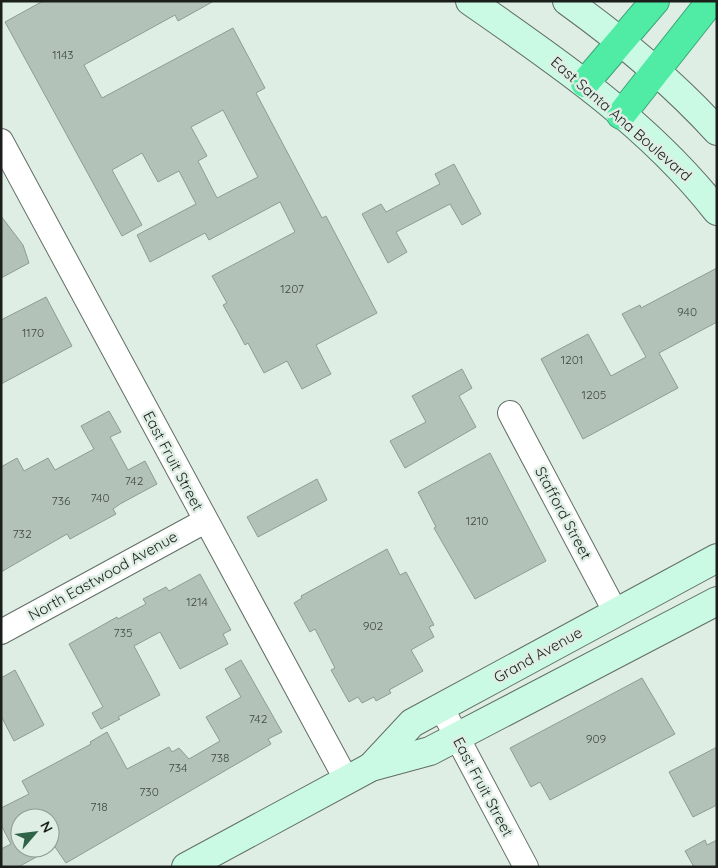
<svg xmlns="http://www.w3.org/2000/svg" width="718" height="868" viewBox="0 0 718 868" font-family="Quicksand,sans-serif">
	<rect width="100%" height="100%" fill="#dfeee5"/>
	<g fill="#b3c2b9" stroke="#8e9c93" fill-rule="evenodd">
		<path d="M 43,1 L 214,1 L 178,21 L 175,15 L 84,65 L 102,98 L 233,28 L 265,88 L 256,93 L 322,218 L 326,216 L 377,313 L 316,345 L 331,374 L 302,389 L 287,361 L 264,373 L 248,343 L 245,345 L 236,328 L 223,305 L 227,303 L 212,276 L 295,232 L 280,202 L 209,240 L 205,233 L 150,262 L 137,235 L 196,204 L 179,171 L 158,182 L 142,153 L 112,170 L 142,225 L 122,236 L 5,22 ZM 223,110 L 258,177 L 217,198 L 198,161 L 207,156 L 191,127 Z"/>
		<path d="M 454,164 L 481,214 L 462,225 L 450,204 L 396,232 L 407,252 L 388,263 L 362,214 L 381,204 L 386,212 L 440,184 L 435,174 Z"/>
		<path d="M 1,216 L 23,245 L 29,263 L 1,278 Z"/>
		<path d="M 717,268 L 717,322 L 659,353 L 678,388 L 583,439 L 541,359 L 588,334 L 611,376 L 646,357 L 622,314 L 640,305 L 641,308 Z"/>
		<path d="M 46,297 L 72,346 L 1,384 L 1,320 Z"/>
		<path d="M 462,369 L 472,388 L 459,396 L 476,427 L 405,468 L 390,441 L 426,422 L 412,396 Z"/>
		<path d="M 109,411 L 121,432 L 110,437 L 128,470 L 145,461 L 157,484 L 120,504 L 113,509 L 116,514 L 70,539 L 67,534 L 1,572 L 1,467 L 17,458 L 24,471 L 48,458 L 55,470 L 94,449 L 81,426 Z"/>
		<path d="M 490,453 L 546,561 L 475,599 L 434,528 L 436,527 L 418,492 Z"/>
		<path d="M 317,479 L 327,500 L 258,537 L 247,517 Z"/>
		<path d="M 387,549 L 400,575 L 406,572 L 434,625 L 429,627 L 434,637 L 411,650 L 423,671 L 389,690 L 391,693 L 376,701 L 374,697 L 362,703 L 358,697 L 349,702 L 331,670 L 335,668 L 315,629 L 310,632 L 294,603 L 302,598 L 301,596 Z"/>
		<path d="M 200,574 L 231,630 L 223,634 L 228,644 L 180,669 L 160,632 L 134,646 L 160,695 L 118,717 L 120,719 L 101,729 L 92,713 L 103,707 L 69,644 L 117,617 L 118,619 L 146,604 L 143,599 L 166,587 L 169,591 Z"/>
		<path d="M 241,660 L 282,732 L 268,739 L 271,744 L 66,863 L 55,847 L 18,867 L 1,867 L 1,849 L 11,844 L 1,825 L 1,808 L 29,794 L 22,781 L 91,744 L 90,742 L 107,732 L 127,769 L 169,747 L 172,752 L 179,748 L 189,759 L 220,741 L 206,717 L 241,697 L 225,669 ZM 20,818 L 50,818 L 50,848 L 20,848 Z"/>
		<path d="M 15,670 L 44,725 L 14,741 L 1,716 L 1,678 Z"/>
		<path d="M 642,678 L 675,734 L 550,800 L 540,782 L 531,787 L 510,748 Z"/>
		<path d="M 717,747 L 717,805 L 693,817 L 669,772 Z"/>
		<path d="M 705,840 L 707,845 L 717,840 L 717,867 L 694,867 L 685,851 Z"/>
	</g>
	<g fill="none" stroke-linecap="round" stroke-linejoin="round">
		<g stroke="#616e66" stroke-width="26">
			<g id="street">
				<path d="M 1,141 L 346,779"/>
				<path d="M 510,413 L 616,613"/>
				<path d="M 1,632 L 205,521"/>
				<path d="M 441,707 L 526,867"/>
			</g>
		</g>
		<g stroke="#616e66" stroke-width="30">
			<g id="secondary">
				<path d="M 470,1 C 558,62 650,125 717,211"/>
				<path d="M 567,1 C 621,40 672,81 717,131"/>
				<path d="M 371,767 L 412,723 L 717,558"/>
				<path d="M 186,867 L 371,767 L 430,751 L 717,601"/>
			</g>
		</g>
		<g stroke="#3da475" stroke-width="30">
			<g id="highway">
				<path d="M 585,83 L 655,1"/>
				<path d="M 621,115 L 711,1"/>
			</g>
		</g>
		<use href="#street" stroke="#fff" stroke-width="24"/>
		<use href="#secondary" stroke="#caf9e4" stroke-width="28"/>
		<use href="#highway" stroke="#50eca5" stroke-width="28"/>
	</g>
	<g text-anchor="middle" stroke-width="5" stroke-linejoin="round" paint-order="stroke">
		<g font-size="12" fill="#404843">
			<text x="63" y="59">1143</text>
			<text x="292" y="293">1207</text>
			<text x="687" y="316">940</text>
			<text x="33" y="337">1170</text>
			<text x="572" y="364">1201</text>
			<text x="594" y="399">1205</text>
			<text x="134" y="485">742</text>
			<text x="100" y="502">740</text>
			<text x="61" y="505">736</text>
			<text x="477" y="525">1210</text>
			<text x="22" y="538">732</text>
			<text x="197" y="606">1214</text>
			<text x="373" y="630">902</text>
			<text x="123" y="637">735</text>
			<text x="258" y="723">742</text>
			<text x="596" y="743">909</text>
			<text x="220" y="762">738</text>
			<text x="178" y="772">734</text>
			<text x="149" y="796">730</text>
			<text x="99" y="811">718</text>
		</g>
		<g font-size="15" fill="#1a1f1c" stroke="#dfeee5">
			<text transform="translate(621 119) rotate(41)" y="5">East Santa Ana Boulevard</text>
			<text transform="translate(173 461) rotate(62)" y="5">East Fruit Street</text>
			<text transform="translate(563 513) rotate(62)" y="5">Stafford Street</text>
			<text transform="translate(103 576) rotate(-29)" y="5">North Eastwood Avenue</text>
			<text transform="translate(538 655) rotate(-29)" y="5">Grand Avenue</text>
			<text transform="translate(483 787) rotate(62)" y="5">East Fruit Street</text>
		</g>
	</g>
	<rect width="718" height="868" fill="none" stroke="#1a1f1c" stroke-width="5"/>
	<g transform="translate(35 833) rotate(62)"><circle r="24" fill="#dfeee5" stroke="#909b95"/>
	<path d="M0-4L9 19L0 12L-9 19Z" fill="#2e6348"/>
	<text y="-8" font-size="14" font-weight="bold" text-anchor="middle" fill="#1a1f1c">N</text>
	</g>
</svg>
